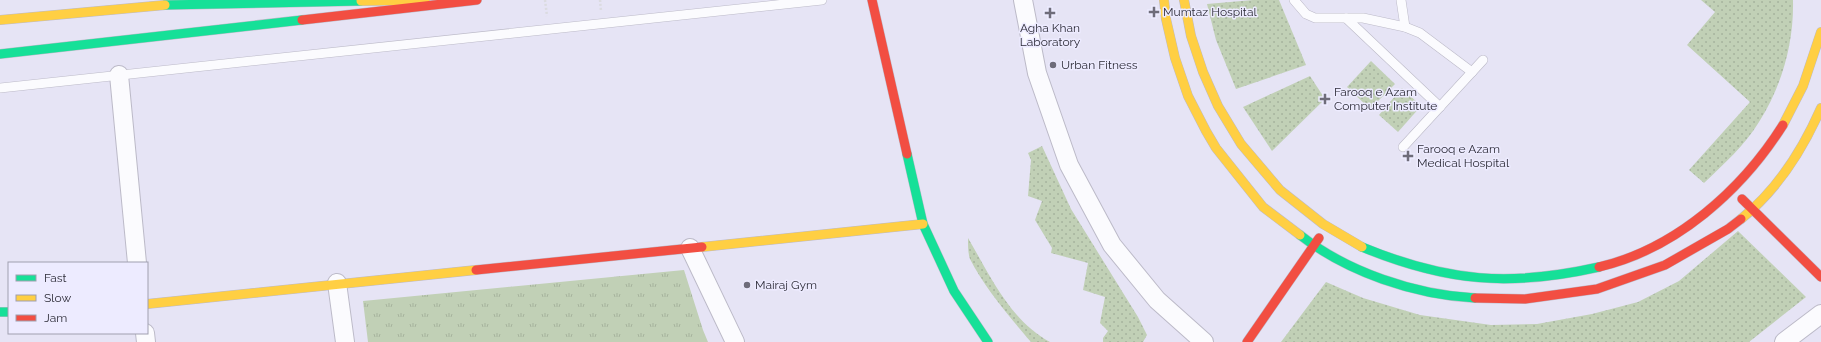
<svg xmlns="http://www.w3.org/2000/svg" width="1821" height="342" viewBox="0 0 1821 342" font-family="Raleway,sans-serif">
	<defs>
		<pattern id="grass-dots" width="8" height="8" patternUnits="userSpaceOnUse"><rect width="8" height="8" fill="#c1d0b6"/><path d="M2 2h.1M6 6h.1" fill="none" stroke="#a6b39d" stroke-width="1.8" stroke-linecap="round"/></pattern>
		<pattern id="park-tufts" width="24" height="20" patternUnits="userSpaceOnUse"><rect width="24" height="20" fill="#c1d0b6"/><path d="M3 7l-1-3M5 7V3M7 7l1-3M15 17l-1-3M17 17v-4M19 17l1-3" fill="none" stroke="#a6b39d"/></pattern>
	</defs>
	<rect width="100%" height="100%" fill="#e6e4f5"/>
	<g fill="url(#grass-dots)">
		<path d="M 1253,0 L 1279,0 L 1306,65 L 1236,89 L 1216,40 L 1207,4 Z"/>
		<path d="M 1701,0 L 1793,0 C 1794,43 1782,86 1759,122 C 1745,145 1723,165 1704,183 L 1689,170 L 1750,102 L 1687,45 L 1715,12 Z"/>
		<path d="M 1371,61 L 1395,84 L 1370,109 L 1347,87 Z"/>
		<path d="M 1310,76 L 1325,99 L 1272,151 L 1243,107 Z"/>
		<path d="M 1402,88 L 1421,106 L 1398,132 L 1379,115 Z"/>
		<path d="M 1042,146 L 1071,209 L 1138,317 L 1147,335 L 1143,342 L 1103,342 L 1103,338 L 1108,331 L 1100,323 L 1105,297 L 1083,290 L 1088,263 L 1051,253 L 1052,248 L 1035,220 L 1042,201 L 1028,196 L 1031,160 L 1028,153 Z"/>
		<path d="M 1738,231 L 1806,297 L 1749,342 L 1281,342 L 1326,282 L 1363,298 L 1420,315 L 1491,325 L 1537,324 L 1592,314 L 1638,302 L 1679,281 Z"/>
		<path d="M 968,238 C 991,277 1009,319 1050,342 L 1031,342 C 1011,319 984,287 970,259 C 968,254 968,245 968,238 Z"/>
	</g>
	<path fill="url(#park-tufts)" d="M 684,270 L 703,330 L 708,342 L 368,342 L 363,301 Z"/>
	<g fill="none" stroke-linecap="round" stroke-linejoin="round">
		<g stroke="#bcbac8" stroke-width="10">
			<g id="lane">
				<path d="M 1294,0 L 1306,14 L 1315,18 L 1363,18 L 1405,27 L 1420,33 L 1472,72"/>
				<path d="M 1401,0 L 1405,27"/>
				<path d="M 1346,18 L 1440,107"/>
				<path d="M 0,88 L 822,0"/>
				<path d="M 1403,147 L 1483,60"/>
			</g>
		</g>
		<g stroke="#bcbac8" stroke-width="20">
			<g id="street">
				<path d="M 1023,0 L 1037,73 L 1069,165 L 1112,245 L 1157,300 L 1204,342"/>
				<path d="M 119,75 L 137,263"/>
				<path d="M 690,248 L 735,342"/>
				<path d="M 337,283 L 345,342"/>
				<path d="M 145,333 L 146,342"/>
				<path d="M 1784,342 L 1821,314"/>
			</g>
		</g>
		<g stroke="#bcbac8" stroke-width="10">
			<g id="fast">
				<path d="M 165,5 L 361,1"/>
				<path d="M 0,54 L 302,20"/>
				<path d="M 907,154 L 923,224 L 954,291 L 988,342"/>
				<path d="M 1300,235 C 1347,272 1415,295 1475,298"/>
				<path d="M 1362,247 C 1447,282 1510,287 1599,267"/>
				<path d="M 0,312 L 9,312"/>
			</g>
		</g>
		<g stroke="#bcbac8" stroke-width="10">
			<g id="slow">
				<path d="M 1164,0 L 1166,19 L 1175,58 L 1188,96 L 1206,131 L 1216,148 L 1263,207 L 1300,235"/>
				<path d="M 1184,0 L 1191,36 L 1203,72 L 1218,106 L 1241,144 L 1280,190 L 1323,224 L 1362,247"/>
				<path d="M 361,1 L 425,0"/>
				<path d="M 0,20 L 165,5"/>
				<path d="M 1783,125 L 1803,86 L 1821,32"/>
				<path d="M 1741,219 C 1776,191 1803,149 1821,108"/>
				<path d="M 702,247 L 923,224"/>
				<path d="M 147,304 L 476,270"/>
			</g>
		</g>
		<g stroke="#bcbac8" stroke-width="10">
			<g id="jam">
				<path d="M 872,0 L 907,154"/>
				<path d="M 302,20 L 477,0"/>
				<path d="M 1742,199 L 1821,277"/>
				<path d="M 1599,267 C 1676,249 1742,190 1783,125"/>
				<path d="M 476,270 L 702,247"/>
				<path d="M 1475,298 L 1525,299 L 1597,289 L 1665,265 L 1728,229 L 1741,219"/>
				<path d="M 1247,342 L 1319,238"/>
			</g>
		</g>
		<g stroke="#dbdbe0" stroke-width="2.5" stroke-dasharray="2 2" stroke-linecap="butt">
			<path d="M 545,0 L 547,16"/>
			<path d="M 600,0 L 601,11"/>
		</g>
		<use href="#lane" stroke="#fbfbfe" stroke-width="9"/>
		<use href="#street" stroke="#fbfbfe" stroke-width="18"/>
		<use href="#fast" stroke="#16e098" stroke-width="9"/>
		<use href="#slow" stroke="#ffcf43" stroke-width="9"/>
		<use href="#jam" stroke="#f24e42" stroke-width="9"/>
	</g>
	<g fill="#6e6c7a" stroke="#edebff" stroke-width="1.5">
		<path d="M1152 6h4v4h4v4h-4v4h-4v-4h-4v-4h4z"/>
		<path d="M1048 7h4v4h4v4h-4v4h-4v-4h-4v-4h4z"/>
		<circle cx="1053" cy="65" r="4"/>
		<path d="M1323 93h4v4h4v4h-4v4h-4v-4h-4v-4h4z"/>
		<path d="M1406 150h4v4h4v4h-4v4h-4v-4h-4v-4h4z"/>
		<circle cx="747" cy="285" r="4"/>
	</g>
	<g text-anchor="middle" stroke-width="3" stroke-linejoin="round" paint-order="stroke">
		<g font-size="12" fill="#2d2c38" stroke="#edebff" text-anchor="start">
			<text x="1163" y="16">Mumtaz Hospital</text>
			<text x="1050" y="32" text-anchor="middle">Agha Khan<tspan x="1050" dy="14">Laboratory</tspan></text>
			<text x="1061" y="69">Urban Fitness</text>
			<text x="1334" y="96">Farooq e Azam<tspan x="1334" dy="14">Computer Institute</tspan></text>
			<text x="1417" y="153">Farooq e Azam<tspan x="1417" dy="14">Medical Hospital</tspan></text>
			<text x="755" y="289">Mairaj Gym</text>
		</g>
	</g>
	<rect x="8" y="262" width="140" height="72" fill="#edebff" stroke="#a09faf"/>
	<rect x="16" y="275" width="20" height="6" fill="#16e098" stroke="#a09faf"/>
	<text x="44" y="282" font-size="12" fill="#2d2c38">Fast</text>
	<rect x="16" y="295" width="20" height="6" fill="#ffcf43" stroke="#a09faf"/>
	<text x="44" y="302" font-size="12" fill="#2d2c38">Slow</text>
	<rect x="16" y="315" width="20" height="6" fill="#f24e42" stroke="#a09faf"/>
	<text x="44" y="322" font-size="12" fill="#2d2c38">Jam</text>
</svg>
